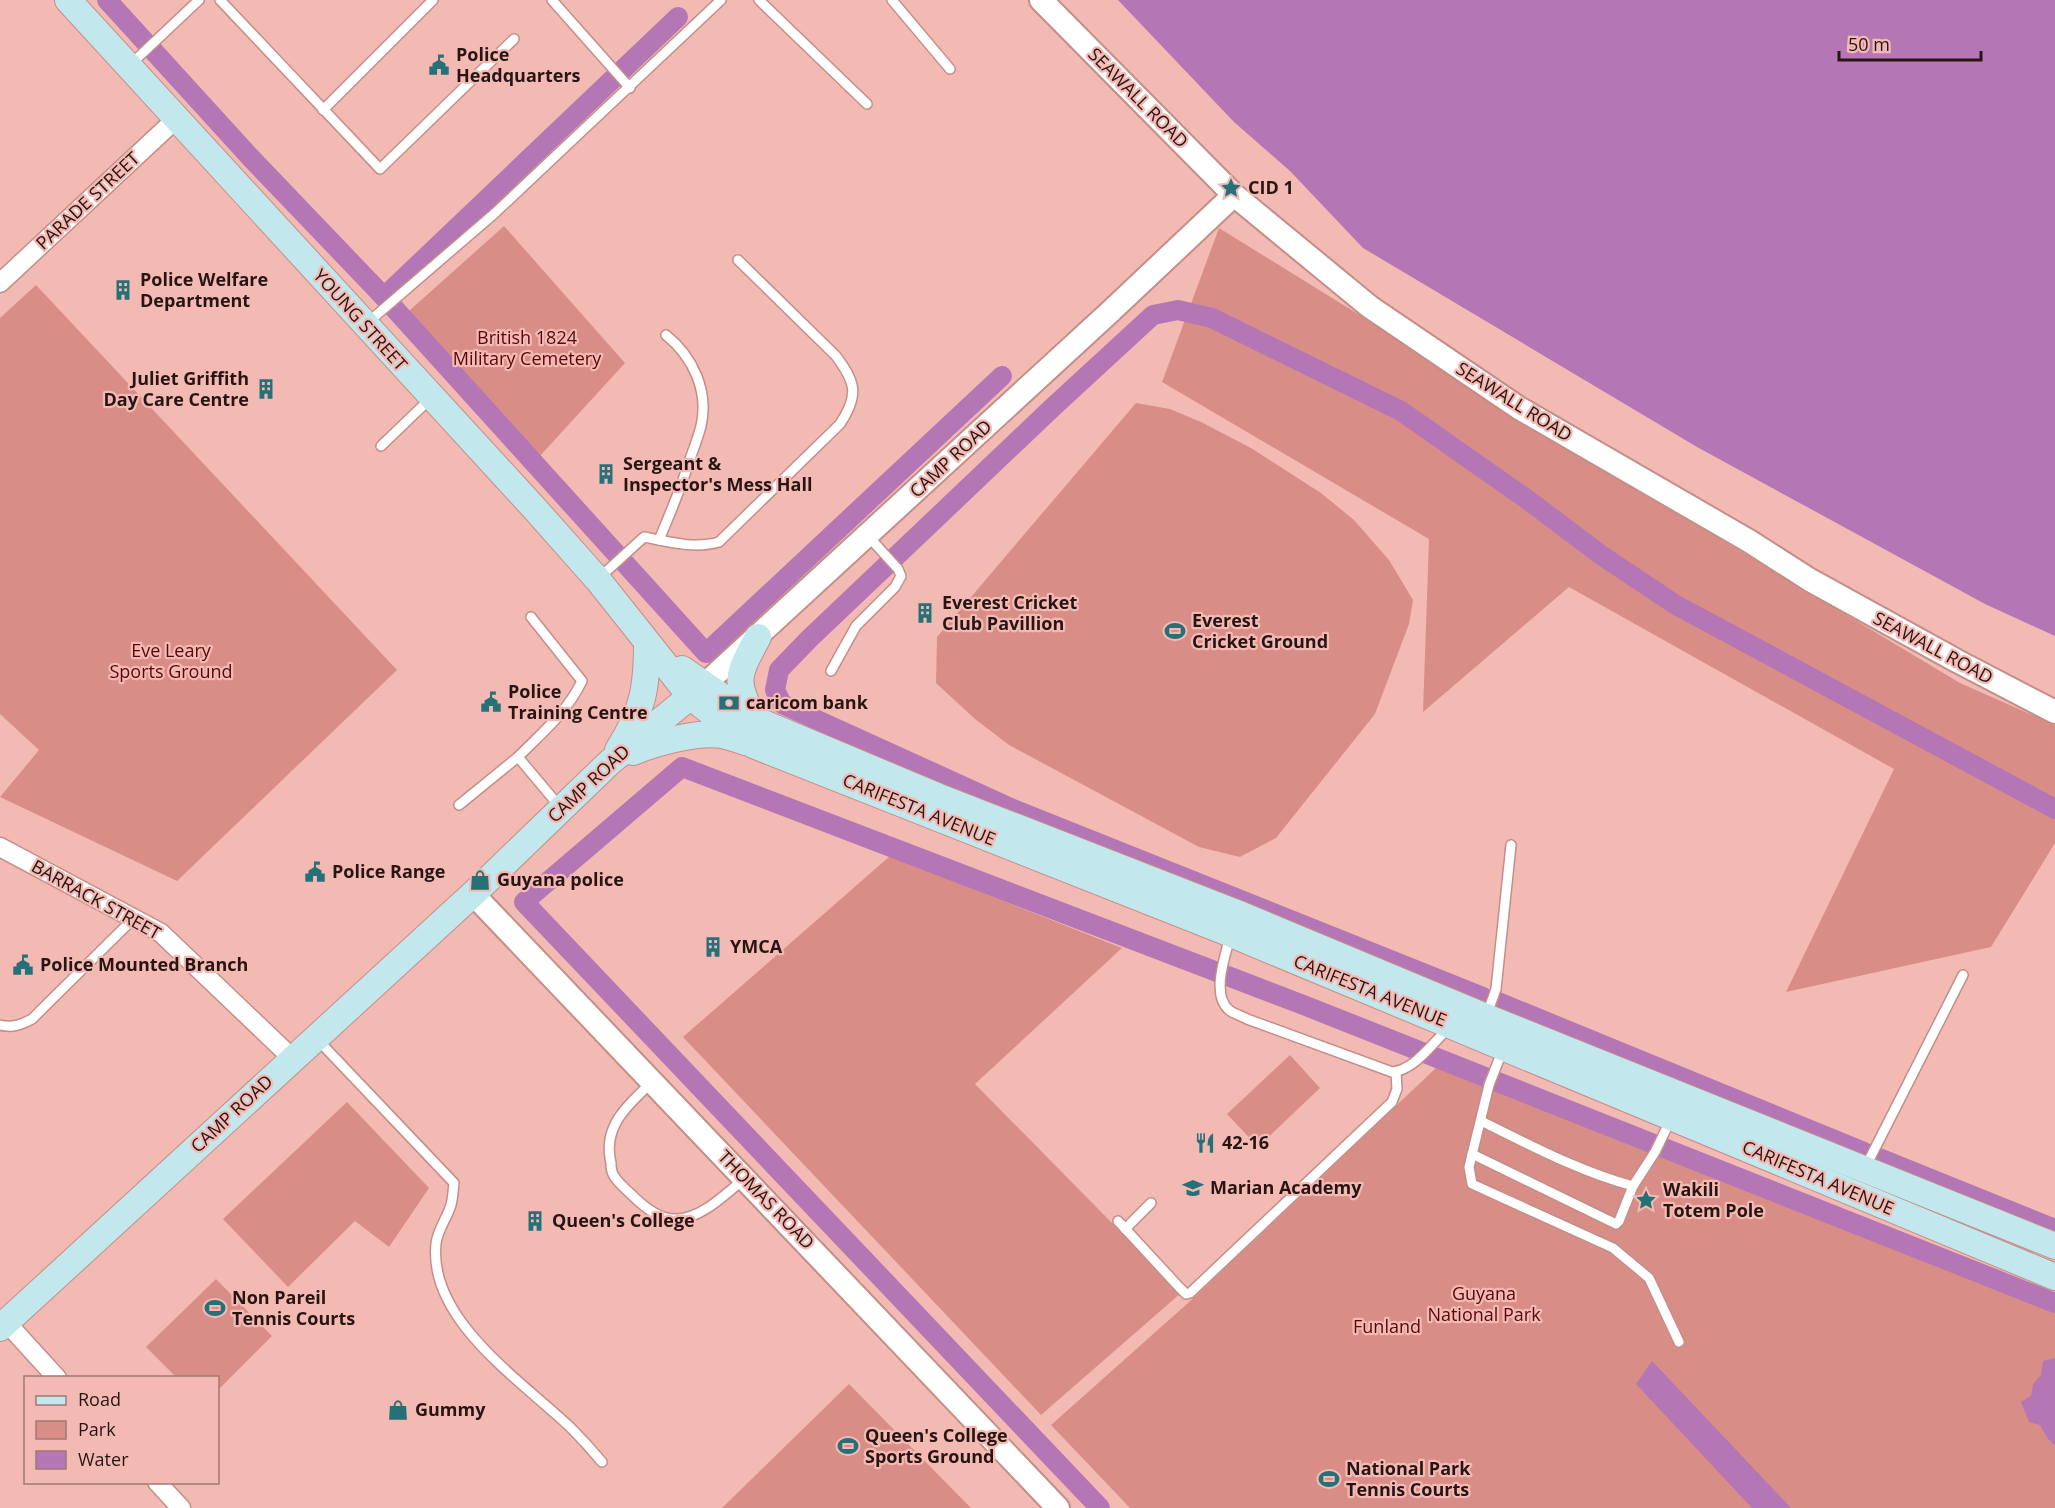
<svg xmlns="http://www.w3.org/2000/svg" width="2055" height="1508" viewBox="0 0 2055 1508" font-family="'Open Sans',sans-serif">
	<rect width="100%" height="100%" fill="#f3bab4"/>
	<g fill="#d88e86">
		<path d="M 504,226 L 625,363 L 539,457 L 409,311 Z"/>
		<path d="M 1219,228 L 1740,551 L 1960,683 L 2055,725 L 2055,843 L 1991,947 L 1786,992 L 1894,769 L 1569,587 L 1423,712 L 1429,539 L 1162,382 Z"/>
		<path d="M 36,285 L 397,670 L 177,881 L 0,797 L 39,750 L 0,714 L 0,318 Z"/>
		<path d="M 1136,403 L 1170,409 L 1201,422 L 1251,448 L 1321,493 L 1354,520 L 1389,560 L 1413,600 L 1409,624 L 1375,714 L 1276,838 L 1240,857 L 1199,847 L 1009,745 L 975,719 L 936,683 L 937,637 Z"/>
		<path d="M 890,856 L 1122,948 L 975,1084 L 1181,1293 L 1041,1415 L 683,1037 Z"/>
		<path d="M 1290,1055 L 1320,1088 L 1258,1147 L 1227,1114 Z"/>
		<path d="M 1437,1067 L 2055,1310 L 2055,1508 L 1130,1508 L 1051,1425 L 1188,1303 Z"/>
		<path d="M 347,1102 L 429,1188 L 389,1247 L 355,1221 L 288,1287 L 223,1219 Z"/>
		<path d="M 216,1279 L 272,1336 L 218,1390 L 218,1378 L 176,1377 L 146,1347 Z"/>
		<path d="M 849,1384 L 971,1508 L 722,1508 Z"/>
	</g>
	<g fill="#b476b5">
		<path d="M 1118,0 L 2055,0 L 2055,636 L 1985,604 L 1697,447 L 1363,248 L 1290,171 L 1234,122 Z"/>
		<path d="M 2055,1358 L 2055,1446 L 2048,1439 L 2040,1425 L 2029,1422 L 2021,1402 L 2031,1396 L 2033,1384 L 2041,1375 L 2043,1361 Z"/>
		<path d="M 1652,1361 L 1791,1508 L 1752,1508 L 1636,1384 Z"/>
	</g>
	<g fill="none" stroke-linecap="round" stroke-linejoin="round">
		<g stroke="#b476b5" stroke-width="20">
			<path d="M 107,0 L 250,157 L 384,297 L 678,17"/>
			<path d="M 384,297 L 706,653 L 1002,376"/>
			<path d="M 1483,997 L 1013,809 L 782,704 L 775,690 L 779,670 L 809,639 L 1052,408 L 1153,315 L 1178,310 L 1212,318 L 1401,411 L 1528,500 L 1601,555 L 1676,605 L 2055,809"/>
			<path d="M 1498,1002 L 1864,1152"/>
			<path d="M 1879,1158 L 2055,1229"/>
			<path d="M 1100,1508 L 524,902 L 682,767 L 1306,1006 L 2055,1303"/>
		</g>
		<g stroke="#c48e88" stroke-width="12">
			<g id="service">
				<path d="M 220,0 L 380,169 L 514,39"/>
				<path d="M 552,0 L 630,88"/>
				<path d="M 759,0 L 867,104"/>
				<path d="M 892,0 L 950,69"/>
				<path d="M 131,64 L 199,0"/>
				<path d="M 323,110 L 433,0"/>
				<path d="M 366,324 L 495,213 L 721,0"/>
				<path d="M 381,446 L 431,398"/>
				<path d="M 659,540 C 670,514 681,488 689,462 C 693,450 698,438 701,426 C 709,391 693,357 666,335"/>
				<path d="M 599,578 L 644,537 C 668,542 695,549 719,542 L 840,424 C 859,395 856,383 836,356 L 738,260"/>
				<path d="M 531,617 L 582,681 C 567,712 542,733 518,757 L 560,807"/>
				<path d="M 831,671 L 856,626 L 895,587 L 901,576 L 898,569 L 868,536"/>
				<path d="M 459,805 L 518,757"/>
				<path d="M 1230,937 C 1225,956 1211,995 1229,1010 C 1234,1014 1242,1016 1247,1019 L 1392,1072 C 1415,1070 1432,1043 1449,1028"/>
				<path d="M 1487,1014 L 1496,989 L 1511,845"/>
				<path d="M 0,1025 C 12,1028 21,1025 32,1019 L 134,918"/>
				<path d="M 317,1039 L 454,1183 C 453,1190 453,1198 451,1205 C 447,1218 437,1231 436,1244 C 428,1320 522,1381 571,1428 C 582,1439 592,1450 602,1462"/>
				<path d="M 1503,1049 L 1489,1085 L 1469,1167 L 1472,1184 L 1613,1248 L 1649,1278 L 1679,1342"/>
				<path d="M 652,1082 C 628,1105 602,1126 611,1163 C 611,1167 612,1173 614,1176 C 618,1183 627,1190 633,1196 C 644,1207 661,1220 677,1219 C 702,1218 724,1195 743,1180"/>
				<path d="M 1481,1121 C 1530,1145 1580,1172 1633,1186 L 1655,1152 L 1671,1119"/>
				<path d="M 1472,1154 L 1616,1224 L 1619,1221 L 1633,1186"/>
				<path d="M 1865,1168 L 1963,975"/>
				<path d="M 1118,1221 L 1179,1287 L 1186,1294 L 1190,1293 L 1392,1102 L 1397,1089 L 1396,1072"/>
				<path d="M 1125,1229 L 1151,1203"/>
			</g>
		</g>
		<g stroke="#c48e88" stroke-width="21">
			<g id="minor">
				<path d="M 0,283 L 176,119"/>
				<path d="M 0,847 L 161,933 L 292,1058"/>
				<path d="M 6,1322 L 57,1378"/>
				<path d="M 157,1482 L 181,1508"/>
			</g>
		</g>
		<g stroke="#c48e88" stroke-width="26">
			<g id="tertiary">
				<path d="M 1041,0 L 1234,195 L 1370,307 L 1519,408 L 1749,541 L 1810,580 L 1957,661 L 2055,712"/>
				<path d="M 704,685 L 1111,311 L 1234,195"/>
				<path d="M 473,894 L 1058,1508"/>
			</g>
		</g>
		<g stroke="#c48e88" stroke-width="28">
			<g id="secondary">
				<path d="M 68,0 L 535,509 L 598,580 L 691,697 L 753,745 L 1231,934 L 2055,1277"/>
				<path d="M 682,669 L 754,719 L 937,796 L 1237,913 L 1486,1017 L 2055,1246"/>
				<path d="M 754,719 C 733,679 738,675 758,637"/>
				<path d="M 618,750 C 643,711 647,688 647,643"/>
				<path d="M 633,752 C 655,743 698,731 722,735 C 730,736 738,740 745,742"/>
				<path d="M 0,1328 L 473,894 L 610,762 L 703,686"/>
			</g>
		</g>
		<use href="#service" stroke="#fff" stroke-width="9"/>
		<use href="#minor" stroke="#fff" stroke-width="18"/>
		<use href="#tertiary" stroke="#fff" stroke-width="22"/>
		<use href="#secondary" stroke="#c2e8ed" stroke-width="26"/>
	</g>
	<defs>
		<g id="civic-bare" transform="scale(1.62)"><path d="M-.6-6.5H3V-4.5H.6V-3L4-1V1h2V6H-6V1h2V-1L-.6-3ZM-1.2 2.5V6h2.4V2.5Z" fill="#267078" stroke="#f3bab4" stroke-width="2.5" paint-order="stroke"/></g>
		<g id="sight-bare" transform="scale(1.62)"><path d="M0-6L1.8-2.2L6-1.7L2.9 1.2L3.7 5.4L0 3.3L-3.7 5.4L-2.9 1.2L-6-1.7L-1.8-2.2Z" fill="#267078" stroke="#f3bab4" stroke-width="2.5" paint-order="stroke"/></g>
		<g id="building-bare" transform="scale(1.62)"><path d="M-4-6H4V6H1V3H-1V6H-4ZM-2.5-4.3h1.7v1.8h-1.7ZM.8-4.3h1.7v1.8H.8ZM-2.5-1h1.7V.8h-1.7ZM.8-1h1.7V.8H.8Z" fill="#267078" stroke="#f3bab4" stroke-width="2.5" paint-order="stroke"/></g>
		<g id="stadium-bare" transform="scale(1.62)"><path d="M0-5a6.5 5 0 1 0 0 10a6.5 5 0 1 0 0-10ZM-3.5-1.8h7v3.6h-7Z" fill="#267078" stroke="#f3bab4" stroke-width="2.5" paint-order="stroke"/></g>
		<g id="bank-bare" transform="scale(1.62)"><path d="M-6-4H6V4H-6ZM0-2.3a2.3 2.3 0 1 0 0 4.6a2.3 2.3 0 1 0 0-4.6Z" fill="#267078" stroke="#f3bab4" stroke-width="2.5" paint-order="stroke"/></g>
		<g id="shop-bare" transform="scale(1.62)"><path d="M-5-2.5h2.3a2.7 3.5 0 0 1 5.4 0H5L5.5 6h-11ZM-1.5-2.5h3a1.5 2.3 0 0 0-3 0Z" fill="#267078" stroke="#f3bab4" stroke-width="2.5" paint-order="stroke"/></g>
		<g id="restaurant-bare" transform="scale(1.62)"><path d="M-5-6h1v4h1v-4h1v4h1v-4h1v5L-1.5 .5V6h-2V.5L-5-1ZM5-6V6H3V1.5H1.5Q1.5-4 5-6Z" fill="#267078" stroke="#f3bab4" stroke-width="2.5" paint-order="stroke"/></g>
		<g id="school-bare" transform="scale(1.62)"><path d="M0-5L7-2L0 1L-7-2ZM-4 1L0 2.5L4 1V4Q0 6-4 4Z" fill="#267078" stroke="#f3bab4" stroke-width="2.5" paint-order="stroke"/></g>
	</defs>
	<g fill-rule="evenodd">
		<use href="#civic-bare" x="439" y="65"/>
		<use href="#sight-bare" x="1231" y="188"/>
		<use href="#building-bare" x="123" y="290"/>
		<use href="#building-bare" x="266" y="389"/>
		<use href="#building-bare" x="606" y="474"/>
		<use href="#building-bare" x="925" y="613"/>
		<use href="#stadium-bare" x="1175" y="631"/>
		<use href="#civic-bare" x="491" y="702"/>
		<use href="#bank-bare" x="729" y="703"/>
		<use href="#civic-bare" x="315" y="872"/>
		<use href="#shop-bare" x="480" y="880"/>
		<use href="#building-bare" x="713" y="947"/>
		<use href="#civic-bare" x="23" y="965"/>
		<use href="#restaurant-bare" x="1205" y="1143"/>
		<use href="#school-bare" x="1193" y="1188"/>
		<use href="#sight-bare" x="1646" y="1200"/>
		<use href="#building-bare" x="535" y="1221"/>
		<use href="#stadium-bare" x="215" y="1308"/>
		<use href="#shop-bare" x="398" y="1410"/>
		<use href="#stadium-bare" x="848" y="1446"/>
		<use href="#stadium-bare" x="1329" y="1479"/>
	</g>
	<g text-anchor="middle" stroke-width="4.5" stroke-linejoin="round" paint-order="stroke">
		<g font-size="18" font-weight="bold" fill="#281513" stroke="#f3bab4" text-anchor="start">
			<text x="456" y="61">Police<tspan x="456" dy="21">Headquarters</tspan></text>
			<text x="1248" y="194">CID 1</text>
			<text x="140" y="286">Police Welfare<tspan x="140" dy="21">Department</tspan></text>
			<text x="249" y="385" text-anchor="end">Juliet Griffith<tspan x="249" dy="21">Day Care Centre</tspan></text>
			<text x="623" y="470">Sergeant &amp;<tspan x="623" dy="21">Inspector's Mess Hall</tspan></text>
			<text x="942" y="609">Everest Cricket<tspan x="942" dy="21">Club Pavillion</tspan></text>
			<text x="1192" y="627">Everest<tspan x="1192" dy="21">Cricket Ground</tspan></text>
			<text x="508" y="698">Police<tspan x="508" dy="21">Training Centre</tspan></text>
			<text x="746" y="709">caricom bank</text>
			<text x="332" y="878">Police Range</text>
			<text x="497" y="886">Guyana police</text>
			<text x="730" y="953">YMCA</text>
			<text x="40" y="971">Police Mounted Branch</text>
			<text x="1222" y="1149">42-16</text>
			<text x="1210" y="1194">Marian Academy</text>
			<text x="1663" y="1196">Wakili<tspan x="1663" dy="21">Totem Pole</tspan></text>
			<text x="552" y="1227">Queen's College</text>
			<text x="232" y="1304">Non Pareil<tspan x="232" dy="21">Tennis Courts</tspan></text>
			<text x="415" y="1416">Gummy</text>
			<text x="865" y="1442">Queen's College<tspan x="865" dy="21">Sports Ground</tspan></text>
			<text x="1346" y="1475">National Park<tspan x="1346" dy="21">Tennis Courts</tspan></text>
		</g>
		<g font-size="18" fill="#281513" stroke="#f3bab4">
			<text transform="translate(1138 98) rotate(45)" y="6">SEAWALL ROAD</text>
			<text transform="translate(88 201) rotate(-43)" y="6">PARADE STREET</text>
			<text transform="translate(360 320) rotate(48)" y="6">YOUNG STREET</text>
			<text transform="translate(1514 402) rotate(32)" y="6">SEAWALL ROAD</text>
			<text transform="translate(951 459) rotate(-43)" y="6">CAMP ROAD</text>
			<text transform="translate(1933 648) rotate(28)" y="6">SEAWALL ROAD</text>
			<text transform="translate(589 784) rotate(-43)" y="6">CAMP ROAD</text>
			<text transform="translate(919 810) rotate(22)" y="6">CARIFESTA AVENUE</text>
			<text transform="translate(96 900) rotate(29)" y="6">BARRACK STREET</text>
			<text transform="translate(1370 991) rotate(22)" y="6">CARIFESTA AVENUE</text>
			<text transform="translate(232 1114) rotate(-43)" y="6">CAMP ROAD</text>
			<text transform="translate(1818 1178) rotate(23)" y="6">CARIFESTA AVENUE</text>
			<text transform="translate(766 1200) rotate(46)" y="6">THOMAS ROAD</text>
		</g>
		<g font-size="18" fill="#5b0509" stroke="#f3bab4">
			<text x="527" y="344">British 1824<tspan x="527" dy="21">Military Cemetery</tspan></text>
			<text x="171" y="657">Eve Leary<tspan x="171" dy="21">Sports Ground</tspan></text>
			<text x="1484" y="1300">Guyana<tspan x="1484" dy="21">National Park</tspan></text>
			<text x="1387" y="1333">Funland</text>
		</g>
	</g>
	<rect x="24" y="1376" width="195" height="108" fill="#f3bab4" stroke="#a27874" stroke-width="1.5"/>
	<rect x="36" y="1396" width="30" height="9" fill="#c2e8ed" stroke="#a27874" stroke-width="1.5"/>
	<text x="78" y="1406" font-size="18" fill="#281513">Road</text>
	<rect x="36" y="1421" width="30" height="18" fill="#d88e86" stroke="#a27874" stroke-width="1.5"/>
	<text x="78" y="1436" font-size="18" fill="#281513">Park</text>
	<rect x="36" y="1451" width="30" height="18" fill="#b476b5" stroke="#a27874" stroke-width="1.5"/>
	<text x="78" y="1466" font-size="18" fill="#281513">Water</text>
	<path d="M1839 51v9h142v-9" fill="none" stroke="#281513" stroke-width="3"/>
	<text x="1848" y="51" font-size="18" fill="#281513" stroke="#f3bab4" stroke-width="4.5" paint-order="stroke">50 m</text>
</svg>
